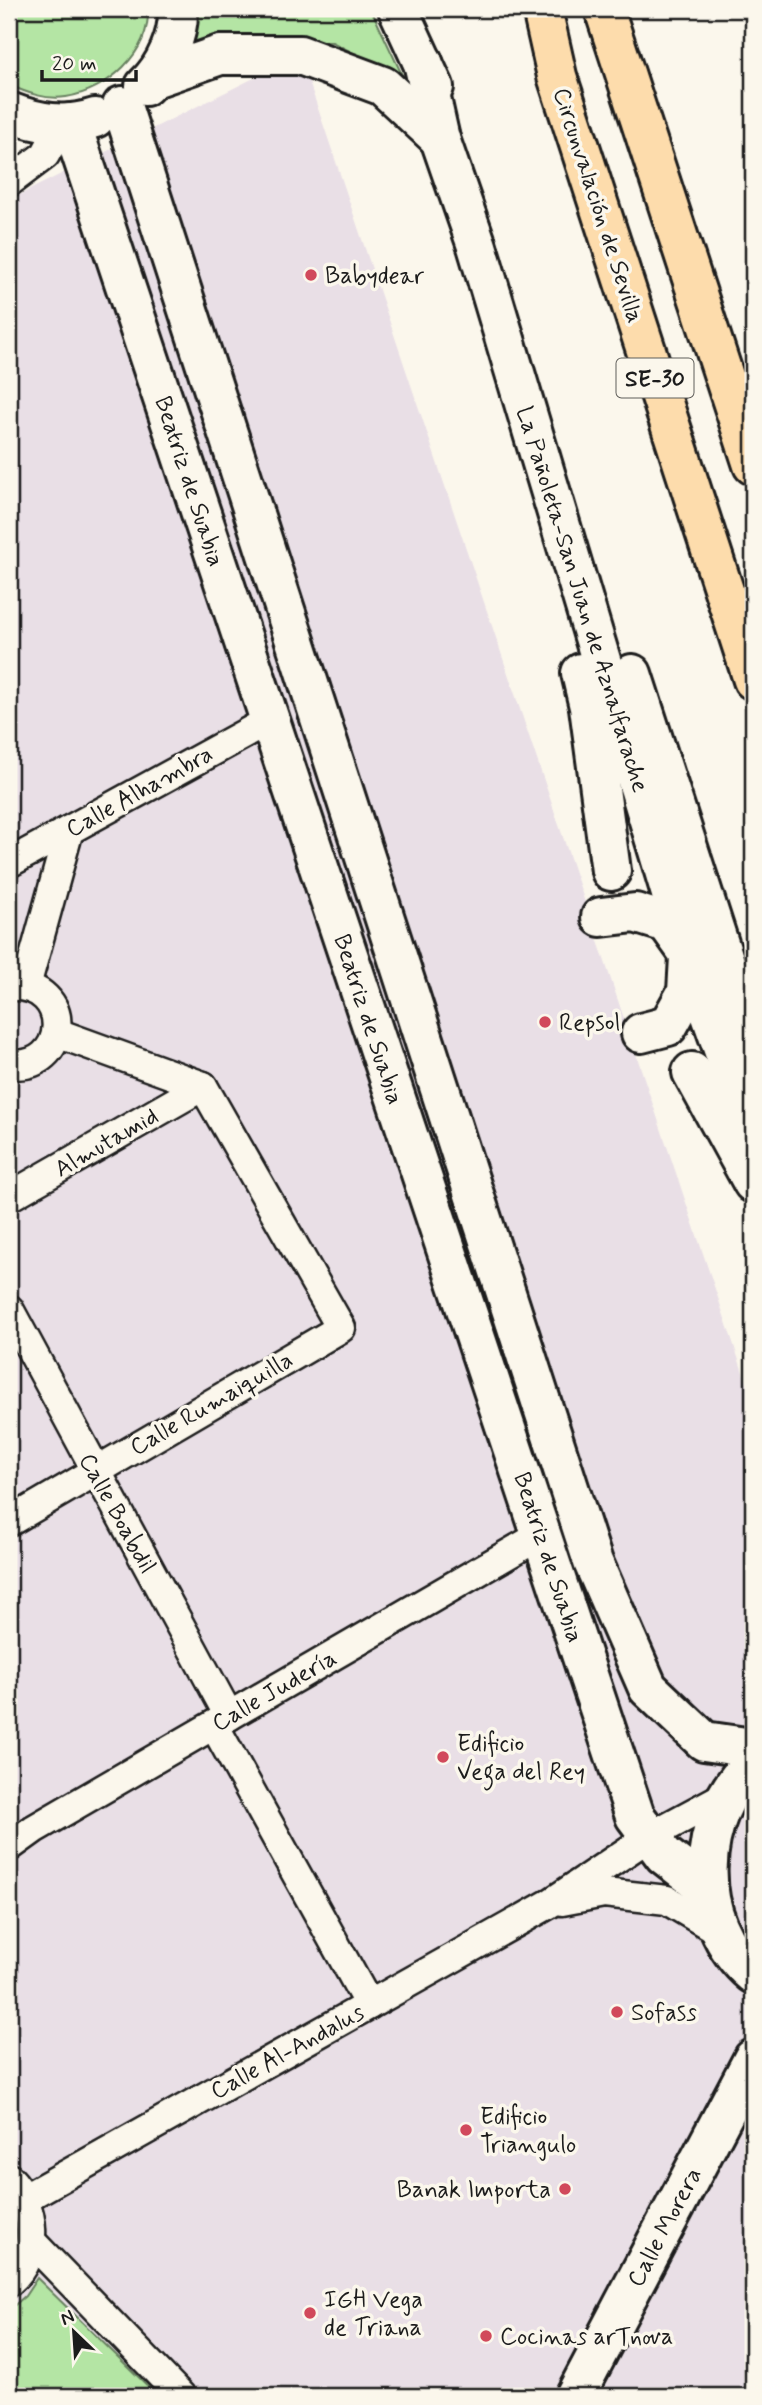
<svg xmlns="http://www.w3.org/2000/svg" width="762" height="2405" viewBox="0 0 762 2405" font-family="Mynerve,sans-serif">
	<rect width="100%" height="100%" fill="#fbf7ec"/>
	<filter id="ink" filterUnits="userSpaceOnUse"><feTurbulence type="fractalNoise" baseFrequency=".0143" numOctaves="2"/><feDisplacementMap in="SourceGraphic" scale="14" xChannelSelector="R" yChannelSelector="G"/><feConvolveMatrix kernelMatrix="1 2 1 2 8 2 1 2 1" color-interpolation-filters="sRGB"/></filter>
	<g filter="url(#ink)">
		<path fill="#e9dfe6" d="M 300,55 L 753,1402 L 753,2396 L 9,2396 L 9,200 Z"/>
		<g fill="#b4e5a4" stroke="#688060" stroke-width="2">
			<path d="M 9,9 L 148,9 C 150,53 107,91 66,97 C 46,100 27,93 9,85 Z"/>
			<path d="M 192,9 L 371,9 L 404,79 L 332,42 L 275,37 L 191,44 Z"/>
			<path d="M 37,2278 L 158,2396 L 24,2396 L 9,2382 L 9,2310 L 25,2296 Z"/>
		</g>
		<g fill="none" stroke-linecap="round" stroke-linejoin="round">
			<g stroke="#1c1c1c" stroke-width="33">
				<g id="street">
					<path d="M 9,182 L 45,155 L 62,124"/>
					<path d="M 9,863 L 270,720"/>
					<path d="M 9,986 C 76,982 69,1073 9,1064"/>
					<path d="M 26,986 L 69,830"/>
					<path d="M 9,1197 L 203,1086"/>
					<path d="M 9,1309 L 229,1716"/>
					<path d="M 9,1522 L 341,1328 L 203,1086 L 57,1033"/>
					<path d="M 214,1725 L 369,2005"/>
					<path d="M 9,1847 L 34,1829 L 541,1535"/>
					<path d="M 562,1901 L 604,1893 L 667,1900 L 722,1933"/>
					<path d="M 9,2178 C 36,2205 41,2255 9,2282"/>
					<path d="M 25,2198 L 549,1904 L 650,1836 L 728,1794"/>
					<path d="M 31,2241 L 181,2396"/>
				</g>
			</g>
			<g stroke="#1c1c1c" stroke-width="44">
				<g id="secondary">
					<path d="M 398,9 L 434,87"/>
					<path d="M 423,62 L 440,139 L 477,246 L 689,954 L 753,1133"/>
					<path d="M 154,78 L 220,55 L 300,55 L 383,86 L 440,139"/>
					<path d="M 145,86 C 165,68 179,36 178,9"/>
					<path d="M 122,106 L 593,1562 L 648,1688 L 704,1741 L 753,1748"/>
					<path d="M 9,112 C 37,123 65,128 95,118"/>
					<path d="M 71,123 L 635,1816 L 664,1855 L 708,1889"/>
					<path d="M 581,673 L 589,707 L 611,871"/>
					<path d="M 632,674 L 753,1049"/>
					<path d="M 601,917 L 635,913 L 667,923 L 687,951"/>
					<path d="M 641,1033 L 668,1026 L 687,992 L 689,957"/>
					<path d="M 692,1072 L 753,1183"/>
					<path d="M 753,1763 C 695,1817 690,1921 753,1974"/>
					<path d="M 575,2396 L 753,2059"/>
				</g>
			</g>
			<g stroke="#1c1c1c" stroke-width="44">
				<g id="highway">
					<path d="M 542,9 L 557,76 L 753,680"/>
					<path d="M 604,9 L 753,465"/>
				</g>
			</g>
			<use href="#street" stroke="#fbf7ec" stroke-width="28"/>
			<use href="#secondary" stroke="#fbf7ec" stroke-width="38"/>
			<use href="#highway" stroke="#fddcac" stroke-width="38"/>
		</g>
	</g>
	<g fill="#d1495b" stroke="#fbf7ec" stroke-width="2.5">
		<circle cx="311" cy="275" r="7"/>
		<circle cx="545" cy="1022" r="7"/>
		<circle cx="443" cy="1757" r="7"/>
		<circle cx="617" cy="2012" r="7"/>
		<circle cx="466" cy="2130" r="7"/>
		<circle cx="565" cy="2189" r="7"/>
		<circle cx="310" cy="2313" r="7"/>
		<circle cx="486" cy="2336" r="7"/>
	</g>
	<g text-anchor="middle" stroke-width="7" stroke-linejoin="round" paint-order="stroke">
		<rect fill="#fbf7ec" stroke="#5f5e5a" stroke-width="2" x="616.5" y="358.5" width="77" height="39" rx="5"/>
		<g font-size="23" font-weight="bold" fill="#1c1c1c">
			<text x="655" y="386">SE-30</text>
		</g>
		<g font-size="24" fill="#1c1c1c" stroke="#fbf7ec">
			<text transform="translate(599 205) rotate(72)" y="8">Circunvalación de Sevilla</text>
			<text transform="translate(190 481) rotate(72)" y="8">Beatriz de Suabia</text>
			<text transform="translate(583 599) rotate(73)" y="8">La Pañoleta-San Juan de Aznalfarache</text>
			<text transform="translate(139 791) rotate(-29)" y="8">Calle Alhambra</text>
			<text transform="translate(369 1019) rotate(72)" y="8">Beatriz de Suabia</text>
			<text transform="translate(106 1142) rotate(-30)" y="8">Almutamid</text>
			<text transform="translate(211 1403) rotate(-30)" y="8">Calle Rumaiquilla</text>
			<text transform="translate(118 1513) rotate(61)" y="8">Calle Boabdil</text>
			<text transform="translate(549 1557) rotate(72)" y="8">Beatriz de Suabia</text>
			<text transform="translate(274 1690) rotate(-30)" y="8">Calle Judería</text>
			<text transform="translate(287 2051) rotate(-29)" y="8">Calle Al-Andalus</text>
			<text transform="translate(664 2227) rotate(-62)" y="8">Calle Morera</text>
		</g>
		<g font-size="24" fill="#1c1c1c" stroke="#fbf7ec" text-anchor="start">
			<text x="325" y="283">Babydear</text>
			<text x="559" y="1030">Repsol</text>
			<text x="457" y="1751">Edificio<tspan x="457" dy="28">Vega del Rey</tspan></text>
			<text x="631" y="2020">Sofass</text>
			<text x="480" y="2124">Edificio<tspan x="480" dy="28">Triangulo</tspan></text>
			<text x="551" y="2197" text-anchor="end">Banak Importa</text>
			<text x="324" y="2307">IGH Vega<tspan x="324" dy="28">de Triana</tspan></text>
			<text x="500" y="2344">Cocinas arTnova</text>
		</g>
	</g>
	<rect width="762" height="2405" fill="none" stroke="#fbf7ec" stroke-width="35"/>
	<rect x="18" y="18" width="727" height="2370" fill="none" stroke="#1c1c1c" stroke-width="2.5" filter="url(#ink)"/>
	<g transform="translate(74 2332) rotate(335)" stroke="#fbf7ec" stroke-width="5" paint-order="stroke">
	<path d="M0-5L12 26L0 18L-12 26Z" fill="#1c1c1c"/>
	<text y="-10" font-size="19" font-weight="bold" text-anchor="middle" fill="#1c1c1c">N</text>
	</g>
	<path d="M42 70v10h94v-10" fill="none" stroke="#1c1c1c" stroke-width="3.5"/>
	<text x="52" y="70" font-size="21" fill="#1c1c1c" stroke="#fbf7ec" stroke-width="5" paint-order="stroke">20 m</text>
</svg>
